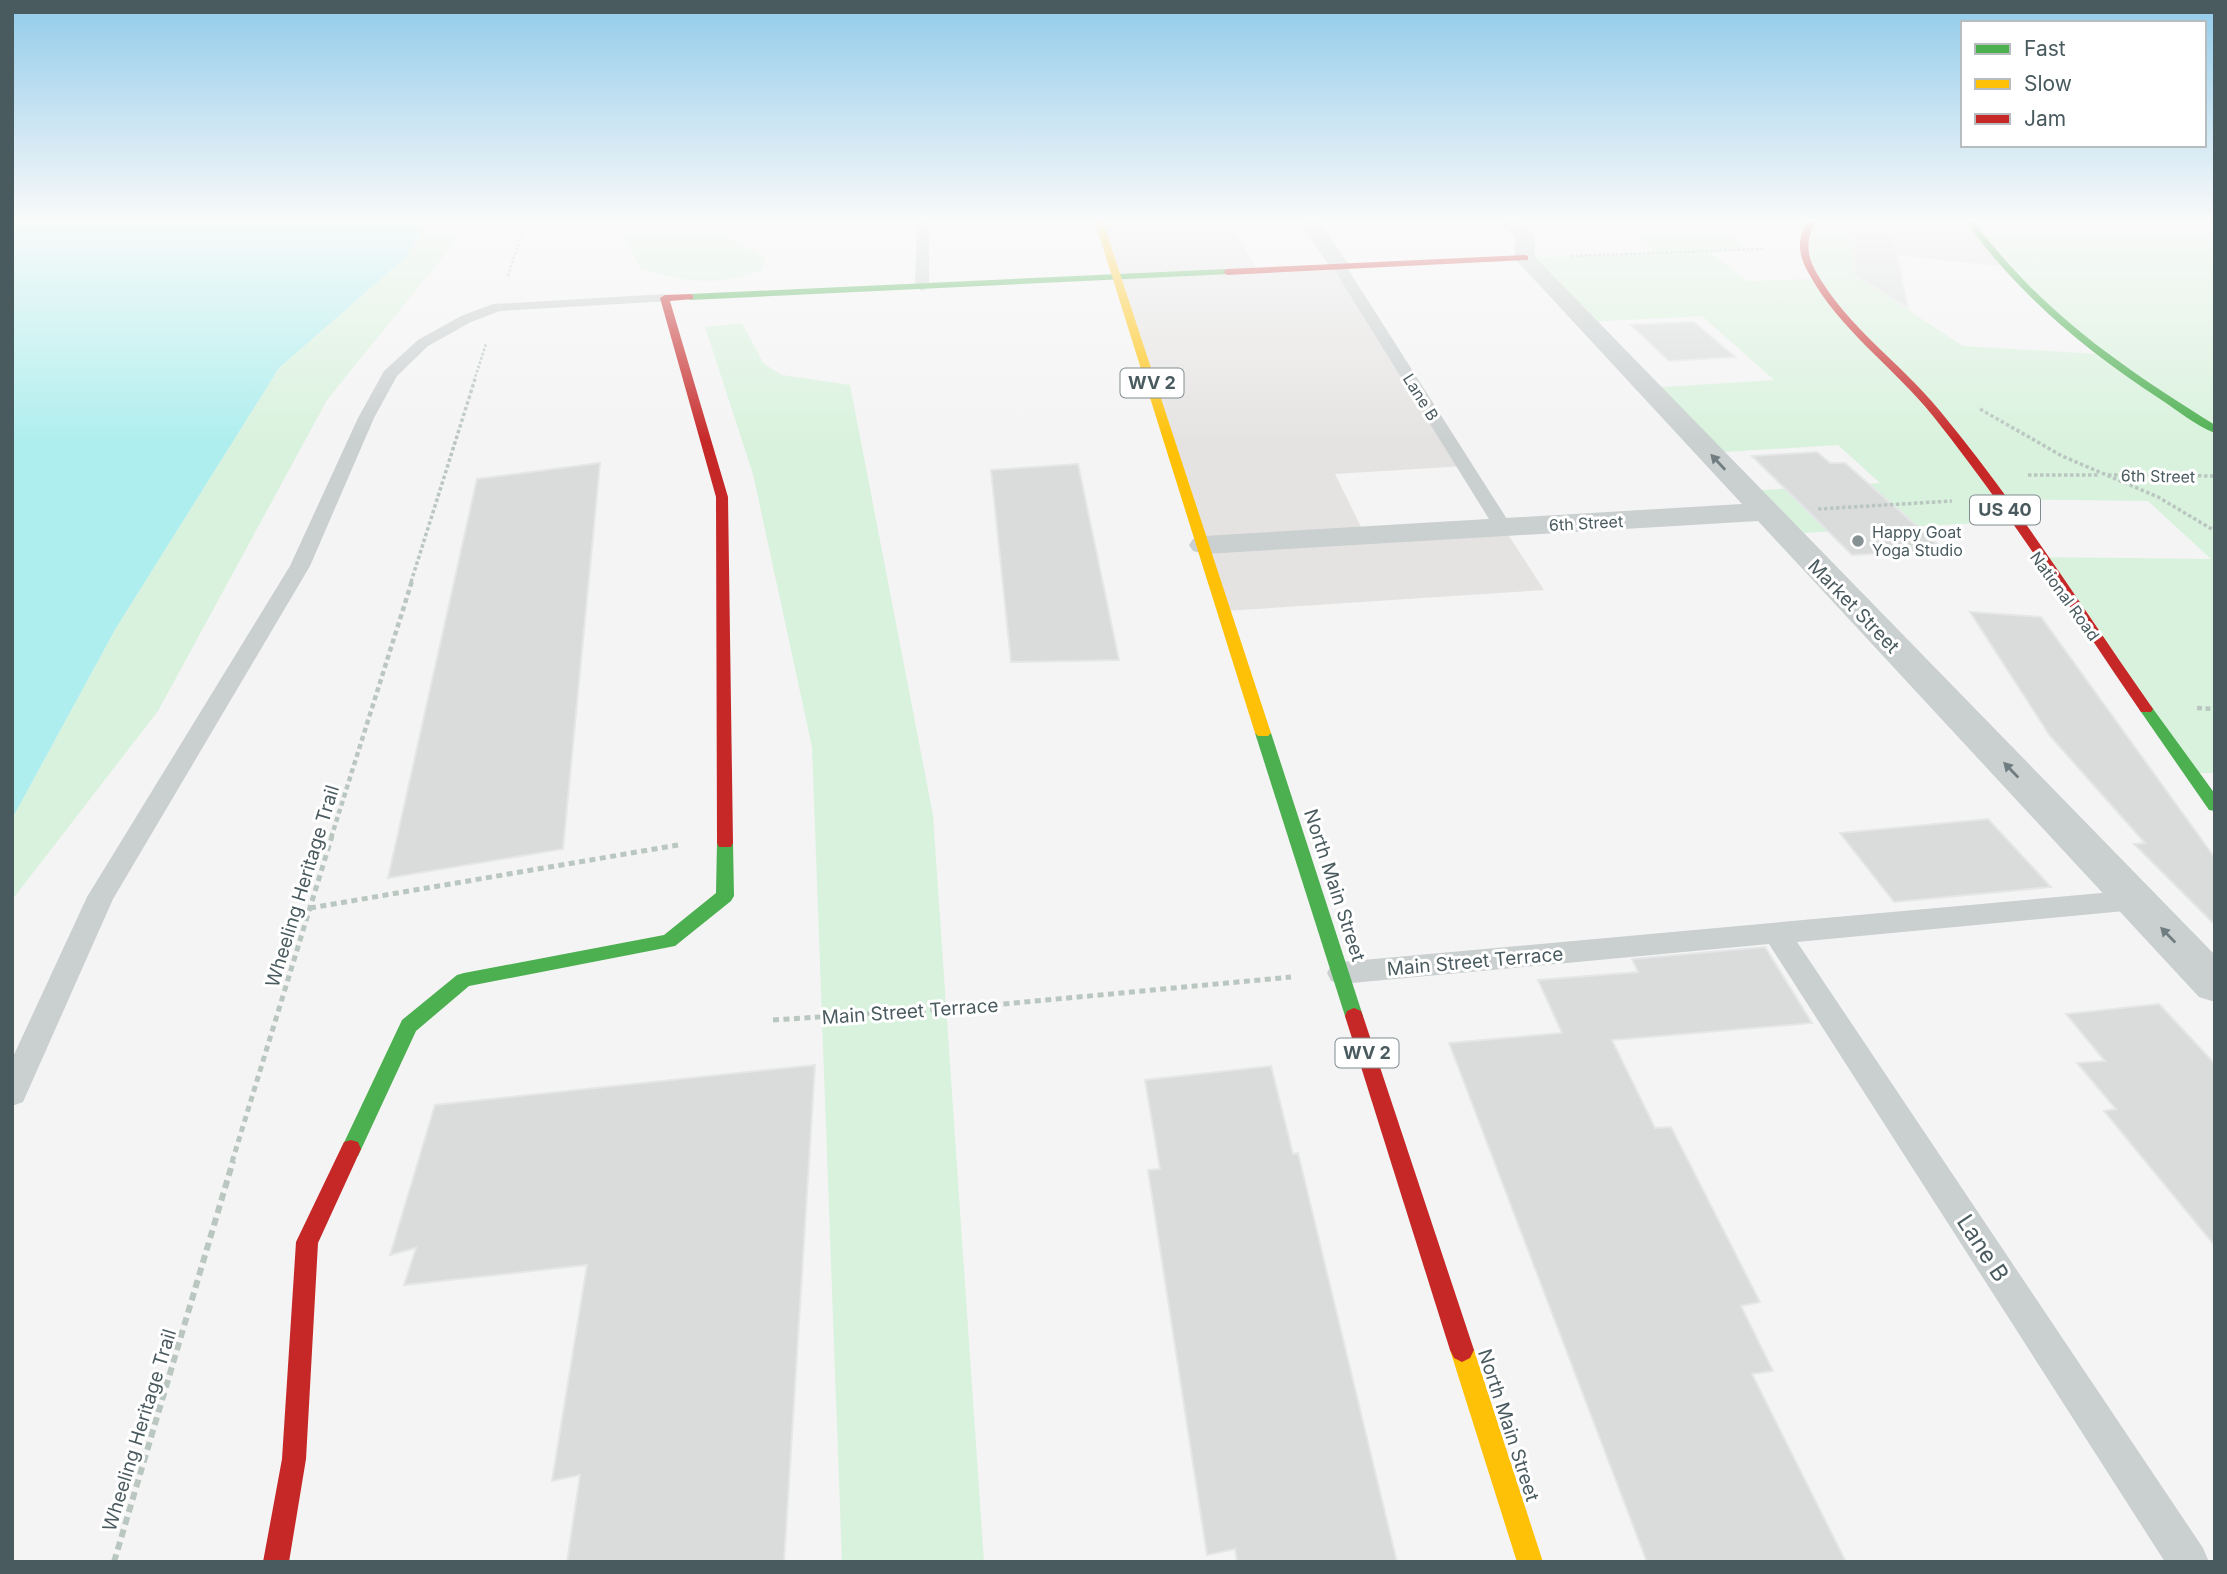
<svg xmlns="http://www.w3.org/2000/svg" width="2227" height="1574" viewBox="0 0 2227 1574" font-family="Inter,sans-serif">
	<rect width="100%" height="100%" fill="#f4f4f4"/>
	<g fill="#e5e3e2">
		<path d="M 1099,222 L 1230,222 L 1257,270 L 1339,266 L 1465,466 L 1335,474 L 1365,535 L 1503,527 L 1544,590 L 1225,611 Z"/>
		<path d="M 1855,222 L 1970,222 L 2000,266 L 1854,251 L 1848,232 Z"/>
	</g>
	<g fill="#d9f2dd">
		<path d="M 428,222 L 471,222 L 327,400 L 158,711 L 12,900 L 12,819 L 116,628 L 279,368 L 406,257 Z"/>
		<path d="M 615,222 L 704,222 L 766,258 L 762,270 C 719,287 684,282 641,269 Z"/>
		<path d="M 1620,222 L 1719,222 L 1745,250 L 1710,252 L 1748,281 L 1816,279 L 1801,248 L 1809,223 L 1855,222 L 1848,232 L 1854,250 L 1876,253 L 1896,302 L 1963,346 L 2098,354 L 1981,240 L 1970,222 L 2215,222 L 2215,773 L 2192,773 L 2038,557 L 2211,559 L 2148,501 L 1997,499 L 2013,521 L 1786,534 L 1744,491 L 1880,483 L 1838,445 L 1709,453 L 1648,388 L 1774,380 L 1702,316 L 1585,322 L 1525,258 L 1655,253 Z"/>
		<path d="M 742,323 L 764,364 L 782,375 L 850,385 L 933,815 L 984,1562 L 842,1562 L 812,747 L 753,474 L 705,327 Z"/>
	</g>
	<path fill="#afeeee" d="M 12,222 L 428,222 L 406,257 L 279,368 L 116,628 L 12,819 Z"/>
	<g fill="#dadcdc" stroke="#e5e6e7" stroke-width="2">
		<path d="M 1854,232 L 1893,237 L 1908,308 L 1855,275 Z"/>
		<path d="M 1694,322 L 1735,357 L 1669,361 L 1631,325 Z"/>
		<path d="M 1817,452 L 1830,463 L 1845,463 L 1944,550 L 1852,555 L 1752,456 Z"/>
		<path d="M 600,463 L 563,849 L 388,878 L 477,479 Z"/>
		<path d="M 1078,464 L 1119,660 L 1011,662 L 991,470 Z"/>
		<path d="M 1970,612 L 2041,617 L 2215,858 L 2215,925 L 2134,844 L 2145,843 L 2050,736 Z"/>
		<path d="M 1988,819 L 2051,887 L 1894,902 L 1840,833 Z"/>
		<path d="M 1765,947 L 1812,1023 L 1612,1040 L 1655,1128 L 1671,1127 L 1760,1302 L 1741,1306 L 1773,1371 L 1752,1374 L 1846,1562 L 1647,1562 L 1449,1043 L 1562,1033 L 1538,980 L 1638,972 L 1632,959 Z"/>
		<path d="M 2159,1004 L 2215,1064 L 2215,1246 L 2104,1111 L 2116,1109 L 2077,1063 L 2105,1061 L 2066,1014 Z"/>
		<path d="M 815,1065 L 784,1562 L 567,1562 L 580,1475 L 552,1481 L 587,1265 L 404,1285 L 416,1248 L 390,1255 L 435,1105 Z"/>
		<path d="M 1271,1066 L 1293,1154 L 1298,1153 L 1397,1562 L 1237,1562 L 1235,1549 L 1207,1555 L 1148,1170 L 1160,1169 L 1145,1080 Z"/>
	</g>
	<g fill="none" stroke-linecap="round" stroke-linejoin="round">
		<g stroke="#bac7c0" stroke-width="2.5" stroke-dasharray="2.5 2" stroke-linecap="butt">
			<path d="M 1571,256 L 1765,249"/>
			<path d="M 508,276 L 525,222"/>
			<path d="M 474,381 L 486,344"/>
		</g>
		<g stroke="#bac7c0" stroke-width="3.5" stroke-dasharray="3.5 2.5" stroke-linecap="butt">
			<path d="M 1980,409 L 2062,456 L 2158,497 L 2215,531"/>
			<path d="M 2028,475 L 2100,475"/>
			<path d="M 2108,475 L 2215,476"/>
			<path d="M 1818,509 L 1952,501"/>
			<path d="M 411,582 L 475,379"/>
		</g>
		<g stroke="#bac7c0" stroke-width="4.5" stroke-dasharray="5 3.5" stroke-linecap="butt">
			<path d="M 2197,708 L 2215,709"/>
			<path d="M 331,838 L 412,581"/>
		</g>
		<g stroke="#bac7c0" stroke-width="5" stroke-dasharray="6 4.5" stroke-linecap="butt">
			<path d="M 310,908 L 678,845"/>
			<path d="M 773,1020 L 972,1007 L 1291,977"/>
			<path d="M 232,1162 L 332,836"/>
		</g>
		<path stroke="#bac7c0" stroke-width="6" stroke-dasharray="8 5" stroke-linecap="butt" d="M 114,1562 L 233,1161"/>
		<g fill="#cacfcf" fill-rule="evenodd">
			<path d="M 917,222 L 929,222 L 929,287 L 922,291 L 915,287 Z"/>
			<path d="M 1339,262 L 1346,266 L 1512,527 L 1510,531 L 1496,531 L 1494,527 L 1332,266 Z"/>
			<path d="M 665,294 L 672,298 L 670,301 L 500,311 L 471,322 L 428,346 L 397,376 L 374,418 L 310,566 L 113,899 L 23,1102 L 12,1106 L 12,1059 L 87,897 L 290,566 L 358,418 L 384,371 L 418,340 L 461,316 L 493,304 Z"/>
			<path d="M 2135,890 L 2145,893 L 2148,900 L 2145,907 L 2135,910 L 1797,942 L 2203,1548 L 2209,1562 L 2165,1562 L 1769,944 L 1341,984 L 1331,981 L 1327,973 L 1331,965 L 1341,962 Z"/>
		</g>
		<g fill="#cacfcf" fill-rule="evenodd">
			<path d="M 1299,222 L 1319,222 L 1350,266 L 1346,270 L 1332,270 Z"/>
			<path d="M 1499,222 L 1520,222 L 1535,237 L 1535,257 L 2215,955 L 2215,1002 L 2199,997 L 1758,521 L 1204,554 L 1193,551 L 1189,545 L 1193,539 L 1204,536 L 1742,504 L 1518,262 L 1515,258 L 1515,238 Z"/>
		</g>
		<g fill="#4caf50" fill-rule="evenodd">
			<path d="M 1966,222 L 1974,222 C 2044,314 2118,364 2215,425 L 2215,433 C 2196,426 2177,410 2160,399 C 2085,350 2019,295 1966,222 Z"/>
			<path d="M 1227,269 L 1231,272 L 1230,274 L 690,300 L 685,297 L 690,294 Z"/>
			<path d="M 2146,704 L 2151,706 L 2215,794 L 2215,811 L 2209,810 L 2139,709 Z"/>
			<path d="M 1263,728 L 1271,733 L 1363,1016 L 1361,1021 L 1354,1024 L 1347,1021 L 1345,1016 L 1255,733 Z"/>
			<path d="M 725,837 L 731,839 L 733,843 L 734,896 L 731,901 L 675,946 L 469,986 L 416,1031 L 358,1156 L 351,1158 L 344,1156 L 341,1149 L 402,1020 L 457,975 L 464,973 L 664,935 L 716,893 L 717,843 L 719,839 Z"/>
		</g>
		<g fill="#ffc107" fill-rule="evenodd">
			<path d="M 1095,222 L 1103,222 L 1271,733 L 1268,736 L 1258,736 L 1255,733 Z"/>
			<path d="M 1462,1338 L 1470,1342 L 1474,1350 L 1543,1562 L 1517,1562 L 1450,1350 L 1454,1342 Z"/>
		</g>
		<g fill="#c62828" fill-rule="evenodd">
			<path d="M 1807,222 L 1815,222 C 1806,240 1806,254 1816,272 C 1848,328 1900,362 1940,411 C 2017,504 2082,607 2151,706 L 2153,709 L 2151,712 L 2141,712 C 2073,613 2008,510 1933,416 C 1892,365 1839,330 1808,272 C 1798,254 1797,240 1807,222 Z"/>
			<path d="M 1525,255 L 1528,256 L 1528,260 L 1227,275 L 1223,272 L 1227,269 Z"/>
			<path d="M 690,294 L 693,295 L 693,299 L 670,301 L 728,497 L 733,843 L 731,847 L 719,847 L 717,843 L 716,497 L 660,298 L 665,295 Z"/>
			<path d="M 1354,1008 L 1361,1011 L 1363,1016 L 1474,1350 L 1470,1358 L 1462,1362 L 1454,1358 L 1450,1350 L 1345,1016 L 1347,1011 Z"/>
			<path d="M 351,1140 L 358,1142 L 361,1149 L 318,1243 L 306,1459 L 289,1562 L 263,1562 L 282,1459 L 296,1242 L 344,1142 Z"/>
		</g>
	</g>
	<defs><path id="oneway-solid" d="M-6-.8H1V-3.2L6.5 0L1 3.2V.8H-6Z" transform="scale(1.75)"/></defs>
	<g fill="#707e81">
		<use href="#oneway-solid" transform="translate(1718 462) rotate(-133)"/>
		<use href="#oneway-solid" transform="translate(2011 770) rotate(-134)"/>
		<use href="#oneway-solid" transform="translate(2168 935) rotate(-134)"/>
	</g>
	<linearGradient id="sky" x2="0" y2="1"><stop stop-color="#91cbea"/><stop offset="0.5" stop-color="#fafafa"/><stop offset="1" stop-color="#fafafa" stop-opacity="0"/></linearGradient>
	<rect width="2227" height="442" fill="url(#sky)"/>
	<circle fill="#869194" stroke="#fff" stroke-width="2.5" cx="1858" cy="541" r="7"/>
	<g text-anchor="middle" stroke-width="6" stroke-linejoin="round" paint-order="stroke">
		<g font-size="16" fill="#4a5b60" stroke="#fff">
			<text transform="translate(1421 397) rotate(58)" y="6">Lane B</text>
			<text transform="translate(2158 476) rotate(1)" y="6">6th Street</text>
			<text transform="translate(1586 523) rotate(-3)" y="6">6th Street</text>
			<text transform="translate(2065 596) rotate(54)" y="6">National Road</text>
		</g>
		<g font-size="16" fill="#4a5b60" stroke="#fff" text-anchor="start">
			<text x="1872" y="538">Happy Goat<tspan x="1872" dy="18">Yoga Studio</tspan></text>
		</g>
		<g fill="#fff" stroke="#808c90" stroke-width="2">
			<rect x="1120.5" y="368.5" width="63" height="29" rx="5"/>
			<rect x="1970" y="495.5" width="70" height="29" rx="5"/>
			<rect x="1335.5" y="1038.5" width="63" height="29" rx="5"/>
		</g>
		<g font-size="18" font-weight="bold" fill="#4a5b60">
			<text x="1152" y="389">WV 2</text>
			<text x="2005" y="516">US 40</text>
			<text x="1367" y="1059">WV 2</text>
		</g>
		<g font-size="19" fill="#4a5b60" stroke="#fff">
			<text transform="translate(1854 606) rotate(46)" y="7">Market Street</text>
			<text transform="translate(1335 885) rotate(72)" y="7">North Main Street</text>
			<text transform="translate(302 886) rotate(-73)" y="7">Wheeling Heritage Trail</text>
			<text transform="translate(1475 961) rotate(-5)" y="7">Main Street Terrace</text>
			<text transform="translate(910 1011) rotate(-4)" y="7">Main Street Terrace</text>
			<text transform="translate(1509 1425) rotate(72)" y="7">North Main Street</text>
			<text transform="translate(139 1430) rotate(-73)" y="7">Wheeling Heritage Trail</text>
		</g>
		<g font-size="23" fill="#4a5b60" stroke="#fff">
			<text transform="translate(1983 1248) rotate(57)" y="8">Lane B</text>
		</g>
	</g>
	<rect width="2227" height="1574" fill="none" stroke="#4a5b60" stroke-width="28"/>
	<rect x="1961" y="21" width="245" height="126" fill="#ffffff" stroke="#b7bdbf" stroke-width="2"/>
	<rect x="1975" y="44" width="35" height="10" fill="#4caf50" stroke="#b7bdbf" stroke-width="2"/>
	<text x="2024" y="56" font-size="21" fill="#4a5b60">Fast</text>
	<rect x="1975" y="79" width="35" height="10" fill="#ffc107" stroke="#b7bdbf" stroke-width="2"/>
	<text x="2024" y="91" font-size="21" fill="#4a5b60">Slow</text>
	<rect x="1975" y="114" width="35" height="10" fill="#c62828" stroke="#b7bdbf" stroke-width="2"/>
	<text x="2024" y="126" font-size="21" fill="#4a5b60">Jam</text>
</svg>
